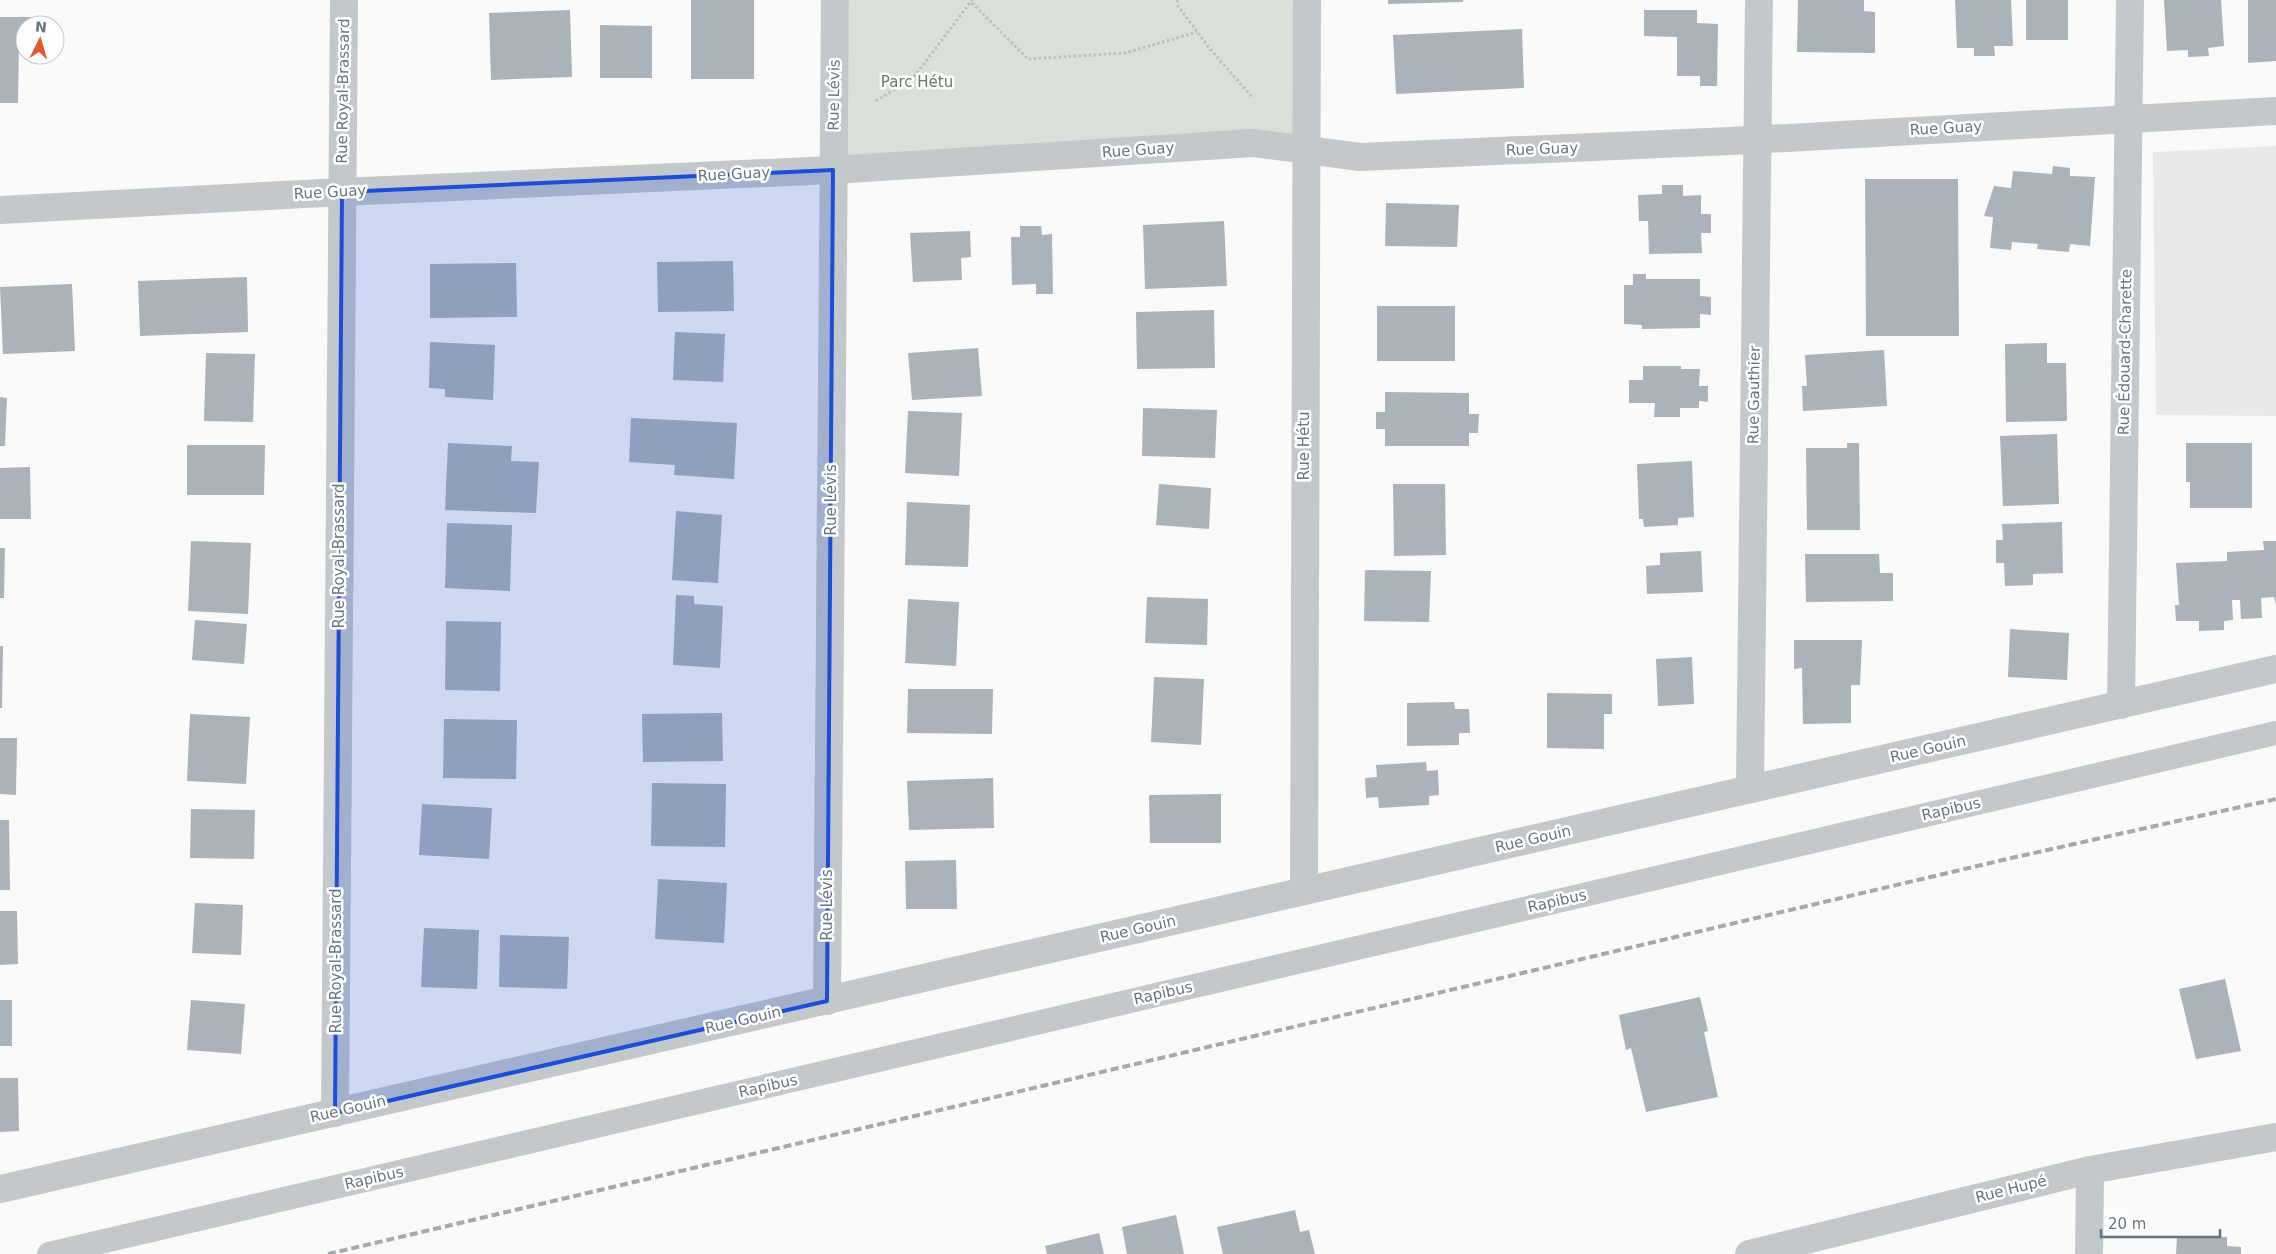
<svg xmlns="http://www.w3.org/2000/svg" width="2276" height="1254" viewBox="0 0 2276 1254" font-family="'DejaVu Sans',sans-serif">
	<rect width="100%" height="100%" fill="#fafaf8"/>
	<path fill="#e8e9e9" d="M 2276,146 L 2276,416 L 2156,415 L 2153,152 Z"/>
	<path fill="#dadfd7" d="M 835,0 L 1307,0 L 1305,150 L 833,170 Z"/>
	<g fill="#aab3b9">
		<rect x="691" y="0" width="63" height="79"/>
		<path d="M 1388,0 L 1463,0 L 1463,2 L 1388,4 Z"/>
		<path d="M 1798,0 L 1864,0 L 1864,11 L 1875,12 L 1875,53 L 1797,52 Z"/>
		<path d="M 1955,0 L 2011,0 L 2013,46 L 1994,46 L 1995,56 L 1974,56 L 1974,48 L 1957,48 Z"/>
		<rect x="2026" y="0" width="42" height="40"/>
		<path d="M 2164,0 L 2221,0 L 2224,46 L 2208,48 L 2209,56 L 2188,57 L 2188,50 L 2167,51 Z"/>
		<path d="M 2248,0 L 2276,0 L 2276,61 L 2248,63 Z"/>
		<path d="M 570,10 L 572,77 L 491,80 L 489,13 Z"/>
		<path d="M 1644,10 L 1697,10 L 1697,23 L 1718,24 L 1717,86 L 1700,86 L 1700,76 L 1677,76 L 1677,37 L 1644,36 Z"/>
		<path d="M 0,17 L 49,17 L 49,25 L 25,25 L 25,39 L 19,39 L 18,103 L 0,103 Z"/>
		<path d="M 600,25 L 652,26 L 652,78 L 600,78 Z"/>
		<path d="M 1522,29 L 1524,88 L 1396,94 L 1393,35 Z"/>
		<path d="M 2053,166 L 2070,168 L 2070,176 L 2095,177 L 2090,246 L 2070,244 L 2069,252 L 2037,249 L 2038,244 L 2012,242 L 2011,250 L 1990,248 L 1993,217 L 1984,216 L 1994,186 L 2011,188 L 2013,171 L 2052,174 Z"/>
		<path d="M 1865,179 L 1958,179 L 1959,336 L 1866,336 Z"/>
		<path d="M 1662,185 L 1683,185 L 1683,196 L 1701,195 L 1701,214 L 1711,214 L 1711,233 L 1701,233 L 1702,253 L 1649,254 L 1648,221 L 1639,221 L 1638,195 L 1662,194 Z"/>
		<path d="M 1386,203 L 1459,205 L 1457,247 L 1385,246 Z"/>
		<path d="M 1224,221 L 1227,286 L 1145,289 L 1143,225 Z"/>
		<path d="M 1020,226 L 1041,226 L 1042,235 L 1052,234 L 1053,294 L 1036,294 L 1036,284 L 1012,285 L 1011,237 L 1020,237 Z"/>
		<path d="M 970,231 L 971,257 L 961,258 L 962,280 L 913,282 L 910,233 Z"/>
		<path d="M 733,261 L 734,311 L 658,312 L 657,262 Z"/>
		<path d="M 516,263 L 517,317 L 430,318 L 430,264 Z"/>
		<path d="M 1633,274 L 1646,274 L 1646,279 L 1700,279 L 1700,296 L 1711,297 L 1711,315 L 1700,314 L 1700,328 L 1642,329 L 1642,325 L 1624,324 L 1624,285 L 1633,285 Z"/>
		<path d="M 247,277 L 248,332 L 140,336 L 138,281 Z"/>
		<path d="M 72,284 L 75,351 L 3,354 L 0,287 Z"/>
		<rect x="1377" y="306" width="78" height="55"/>
		<path d="M 1214,310 L 1215,368 L 1137,369 L 1136,312 Z"/>
		<path d="M 675,332 L 725,334 L 723,382 L 673,380 Z"/>
		<path d="M 430,342 L 495,345 L 493,400 L 445,397 L 445,389 L 429,388 Z"/>
		<path d="M 2047,343 L 2047,363 L 2066,363 L 2067,421 L 2006,422 L 2005,344 Z"/>
		<path d="M 978,348 L 982,396 L 912,400 L 908,353 Z"/>
		<path d="M 1884,350 L 1887,406 L 1803,411 L 1802,386 L 1807,386 L 1805,355 Z"/>
		<path d="M 206,353 L 255,354 L 253,422 L 204,421 Z"/>
		<path d="M 1643,366 L 1681,366 L 1681,369 L 1700,369 L 1699,386 L 1708,386 L 1708,402 L 1699,401 L 1699,408 L 1680,408 L 1680,417 L 1654,417 L 1655,403 L 1629,403 L 1629,380 L 1643,380 Z"/>
		<path d="M 1385,392 L 1469,393 L 1469,414 L 1479,414 L 1478,433 L 1469,433 L 1469,446 L 1385,446 L 1385,429 L 1376,429 L 1376,412 L 1385,412 Z"/>
		<path d="M 0,397 L 7,398 L 5,446 L 0,446 Z"/>
		<path d="M 1143,408 L 1217,410 L 1215,458 L 1142,456 Z"/>
		<path d="M 908,411 L 962,413 L 959,476 L 905,473 Z"/>
		<path d="M 631,418 L 737,423 L 734,479 L 674,475 L 675,465 L 629,462 Z"/>
		<path d="M 2057,434 L 2059,504 L 2003,506 L 2000,436 Z"/>
		<path d="M 448,443 L 512,446 L 511,461 L 539,462 L 536,513 L 445,510 Z"/>
		<path d="M 1847,443 L 1859,443 L 1860,530 L 1807,530 L 1806,448 L 1847,448 Z"/>
		<path d="M 2186,443 L 2252,443 L 2252,508 L 2190,508 L 2190,482 L 2186,482 Z"/>
		<path d="M 187,445 L 265,445 L 264,495 L 187,495 Z"/>
		<path d="M 1692,461 L 1694,517 L 1678,518 L 1678,525 L 1644,527 L 1643,519 L 1639,519 L 1637,464 Z"/>
		<path d="M 30,467 L 31,519 L 0,519 L 0,468 Z"/>
		<path d="M 1159,484 L 1211,488 L 1209,529 L 1156,525 Z"/>
		<path d="M 1393,484 L 1445,484 L 1446,555 L 1394,556 Z"/>
		<path d="M 907,502 L 970,505 L 968,567 L 905,565 Z"/>
		<path d="M 676,511 L 722,515 L 718,583 L 672,580 Z"/>
		<path d="M 2062,522 L 2063,573 L 2033,574 L 2033,585 L 2005,586 L 2004,563 L 1996,563 L 1996,540 L 2003,540 L 2002,524 Z"/>
		<path d="M 447,523 L 512,525 L 510,591 L 445,588 Z"/>
		<path d="M 191,541 L 251,543 L 248,614 L 188,611 Z"/>
		<path d="M 2263,541 L 2276,541 L 2276,605 L 2274,597 L 2261,598 L 2262,618 L 2241,619 L 2240,600 L 2232,600 L 2233,620 L 2224,621 L 2224,630 L 2199,631 L 2199,621 L 2176,621 L 2175,605 L 2179,605 L 2176,563 L 2227,561 L 2227,552 L 2264,550 Z"/>
		<path d="M 0,548 L 5,548 L 4,598 L 0,598 Z"/>
		<path d="M 1701,551 L 1703,592 L 1647,594 L 1646,566 L 1660,565 L 1660,553 Z"/>
		<path d="M 1805,554 L 1879,554 L 1880,573 L 1893,573 L 1893,601 L 1806,602 Z"/>
		<path d="M 1365,570 L 1431,571 L 1429,622 L 1364,621 Z"/>
		<path d="M 676,595 L 694,596 L 694,604 L 723,606 L 720,668 L 673,665 Z"/>
		<path d="M 1147,597 L 1208,599 L 1207,645 L 1145,643 Z"/>
		<path d="M 908,599 L 959,602 L 956,666 L 905,663 Z"/>
		<path d="M 195,620 L 247,624 L 244,664 L 192,660 Z"/>
		<path d="M 446,621 L 501,622 L 500,691 L 445,690 Z"/>
		<path d="M 2010,629 L 2069,633 L 2067,680 L 2008,677 Z"/>
		<path d="M 1794,640 L 1862,640 L 1860,685 L 1851,685 L 1851,723 L 1803,724 L 1802,668 L 1794,669 Z"/>
		<path d="M 0,646 L 3,646 L 2,708 L 0,708 Z"/>
		<path d="M 1692,657 L 1694,704 L 1658,706 L 1656,659 Z"/>
		<path d="M 1154,677 L 1204,679 L 1201,745 L 1151,742 Z"/>
		<path d="M 908,689 L 993,689 L 992,734 L 907,733 Z"/>
		<path d="M 1547,693 L 1612,694 L 1612,714 L 1604,714 L 1604,749 L 1547,748 Z"/>
		<path d="M 1454,702 L 1455,709 L 1469,709 L 1470,733 L 1459,733 L 1459,745 L 1407,746 L 1407,703 Z"/>
		<path d="M 722,713 L 723,761 L 643,762 L 642,714 Z"/>
		<path d="M 190,714 L 250,717 L 246,784 L 187,781 Z"/>
		<path d="M 444,719 L 517,720 L 516,779 L 443,778 Z"/>
		<path d="M 0,738 L 17,738 L 16,795 L 0,794 Z"/>
		<path d="M 1426,762 L 1427,771 L 1438,770 L 1439,795 L 1429,796 L 1429,805 L 1379,808 L 1378,797 L 1366,798 L 1365,778 L 1377,777 L 1376,765 Z"/>
		<path d="M 993,778 L 994,828 L 909,830 L 907,781 Z"/>
		<path d="M 652,783 L 726,784 L 725,847 L 651,846 Z"/>
		<path d="M 1221,794 L 1221,843 L 1150,843 L 1149,795 Z"/>
		<path d="M 422,804 L 492,808 L 489,859 L 419,855 Z"/>
		<path d="M 191,809 L 255,810 L 254,859 L 190,858 Z"/>
		<path d="M 0,820 L 9,820 L 10,890 L 0,890 Z"/>
		<path d="M 956,860 L 957,909 L 906,909 L 905,861 Z"/>
		<path d="M 658,879 L 727,883 L 724,943 L 655,939 Z"/>
		<path d="M 195,903 L 243,905 L 241,955 L 192,953 Z"/>
		<path d="M 0,911 L 17,911 L 18,964 L 0,965 Z"/>
		<path d="M 424,928 L 479,930 L 477,989 L 421,987 Z"/>
		<path d="M 500,935 L 569,937 L 567,989 L 499,987 Z"/>
		<path d="M 2225,979 L 2241,1051 L 2196,1059 L 2179,989 Z"/>
		<path d="M 1700,997 L 1708,1031 L 1704,1032 L 1718,1097 L 1646,1112 L 1631,1048 L 1626,1050 L 1619,1015 Z"/>
		<rect x="0" y="1000" width="12" height="46"/>
		<path d="M 191,1000 L 245,1004 L 241,1054 L 187,1050 Z"/>
		<path d="M 0,1078 L 18,1078 L 19,1131 L 0,1132 Z"/>
		<path d="M 1295,1210 L 1300,1232 L 1309,1230 L 1315,1254 L 1223,1254 L 1217,1227 Z"/>
		<path d="M 1176,1215 L 1184,1254 L 1127,1254 L 1122,1227 Z"/>
		<path d="M 1099,1233 L 1104,1254 L 1047,1254 L 1045,1246 Z"/>
		<path d="M 2177,1236 L 2227,1237 L 2227,1246 L 2241,1247 L 2241,1254 L 2176,1254 Z"/>
	</g>
	<g fill="none" stroke-linecap="round" stroke-linejoin="round">
		<g stroke="#bbbfc2" stroke-width="3" stroke-dasharray="2.5 2.5" stroke-linecap="butt">
			<path d="M 1177,0 L 1178,6 L 1210,49 L 1252,97"/>
			<path d="M 972,3 L 1028,59 L 1125,53 L 1197,32"/>
			<path d="M 876,101 L 914,77 L 972,0"/>
		</g>
		<path stroke="#c3c8cc" stroke-width="24" d="M 49,1254 L 2276,733"/>
		<g stroke="#c3c8cc" stroke-width="28">
			<path d="M 0,210 L 342,192 L 833,170 L 1253,143 L 1360,157 L 1731,141 L 2276,111"/>
			<path d="M 2121,705 L 2130,0"/>
			<path d="M 1750,789 L 1759,0"/>
			<path d="M 1304,891 L 1307,0"/>
			<path d="M 827,1001 L 835,0"/>
			<path d="M 335,1113 L 344,0"/>
			<path d="M 0,1189 L 2276,669"/>
			<path d="M 1749,1254 L 2090,1170 L 2276,1137"/>
			<path d="M 2089,1254 L 2090,1170"/>
		</g>
		<path stroke="#a2aab0" stroke-width="4" stroke-dasharray="8 4" stroke-linecap="butt" d="M 328,1254 L 2007,859 L 2276,799"/>
	</g>
	<path fill="#1d4ed8" fill-opacity="0.2" stroke="#1d4ed8" stroke-width="4" stroke-linejoin="round" d="M 833,170 L 827,1001 L 335,1113 L 342,192 Z"/>
	<g text-anchor="middle" stroke-width="5" stroke-linejoin="round" paint-order="stroke">
		<g font-size="15" fill="#687a64" stroke="#fff">
			<text x="917" y="87">Parc Hétu</text>
		</g>
		<g font-size="15" fill="#657683" stroke="#fff">
			<text transform="translate(343 91) rotate(-89)" y="5">Rue Royal-Brassard</text>
			<text transform="translate(834 95) rotate(-89)" y="5">Rue Lévis</text>
			<text transform="translate(1946 128) rotate(-3)" y="5">Rue Guay</text>
			<text transform="translate(1542 149) rotate(-2)" y="5">Rue Guay</text>
			<text transform="translate(1138 150) rotate(-4)" y="5">Rue Guay</text>
			<text transform="translate(734 174) rotate(-3)" y="5">Rue Guay</text>
			<text transform="translate(330 192) rotate(-3)" y="5">Rue Guay</text>
			<text transform="translate(2125 352) rotate(-89)" y="5">Rue Édouard-Charette</text>
			<text transform="translate(1754 395) rotate(-89)" y="5">Rue Gauthier</text>
			<text transform="translate(1304 446) rotate(-90)" y="5">Rue Hétu</text>
			<text transform="translate(831 500) rotate(-90)" y="5">Rue Lévis</text>
			<text transform="translate(339 556) rotate(-90)" y="5">Rue Royal-Brassard</text>
			<text transform="translate(1928 749) rotate(-13)" y="5">Rue Gouin</text>
			<text transform="translate(1951 809) rotate(-13)" y="5">Rapibus</text>
			<text transform="translate(1533 839) rotate(-13)" y="5">Rue Gouin</text>
			<text transform="translate(1557 901) rotate(-13)" y="5">Rapibus</text>
			<text transform="translate(827 905) rotate(-90)" y="5">Rue Lévis</text>
			<text transform="translate(1138 929) rotate(-13)" y="5">Rue Gouin</text>
			<text transform="translate(336 961) rotate(-90)" y="5">Rue Royal-Brassard</text>
			<text transform="translate(1163 993) rotate(-13)" y="5">Rapibus</text>
			<text transform="translate(743 1020) rotate(-13)" y="5">Rue Gouin</text>
			<text transform="translate(768 1086) rotate(-13)" y="5">Rapibus</text>
			<text transform="translate(348 1109) rotate(-13)" y="5">Rue Gouin</text>
			<text transform="translate(374 1178) rotate(-13)" y="5">Rapibus</text>
			<text transform="translate(2011 1189) rotate(-14)" y="5">Rue Hupé</text>
		</g>
	</g>
	<g transform="translate(40 40) rotate(5)"><circle r="24" fill="#ffffff" stroke="#c1c8cd"/>
	<path d="M0-4L9 19L0 12L-9 19Z" fill="#e4572e"/>
	<text y="-8" font-size="14" font-weight="bold" text-anchor="middle" fill="#657683">N</text>
	</g>
	<path d="M2101 1229v8h119v-8" fill="none" stroke="#657683" stroke-width="2.5"/>
	<text x="2108" y="1229" font-size="15" fill="#657683" stroke="#ffffff" stroke-width="4" paint-order="stroke">20 m</text>
</svg>
